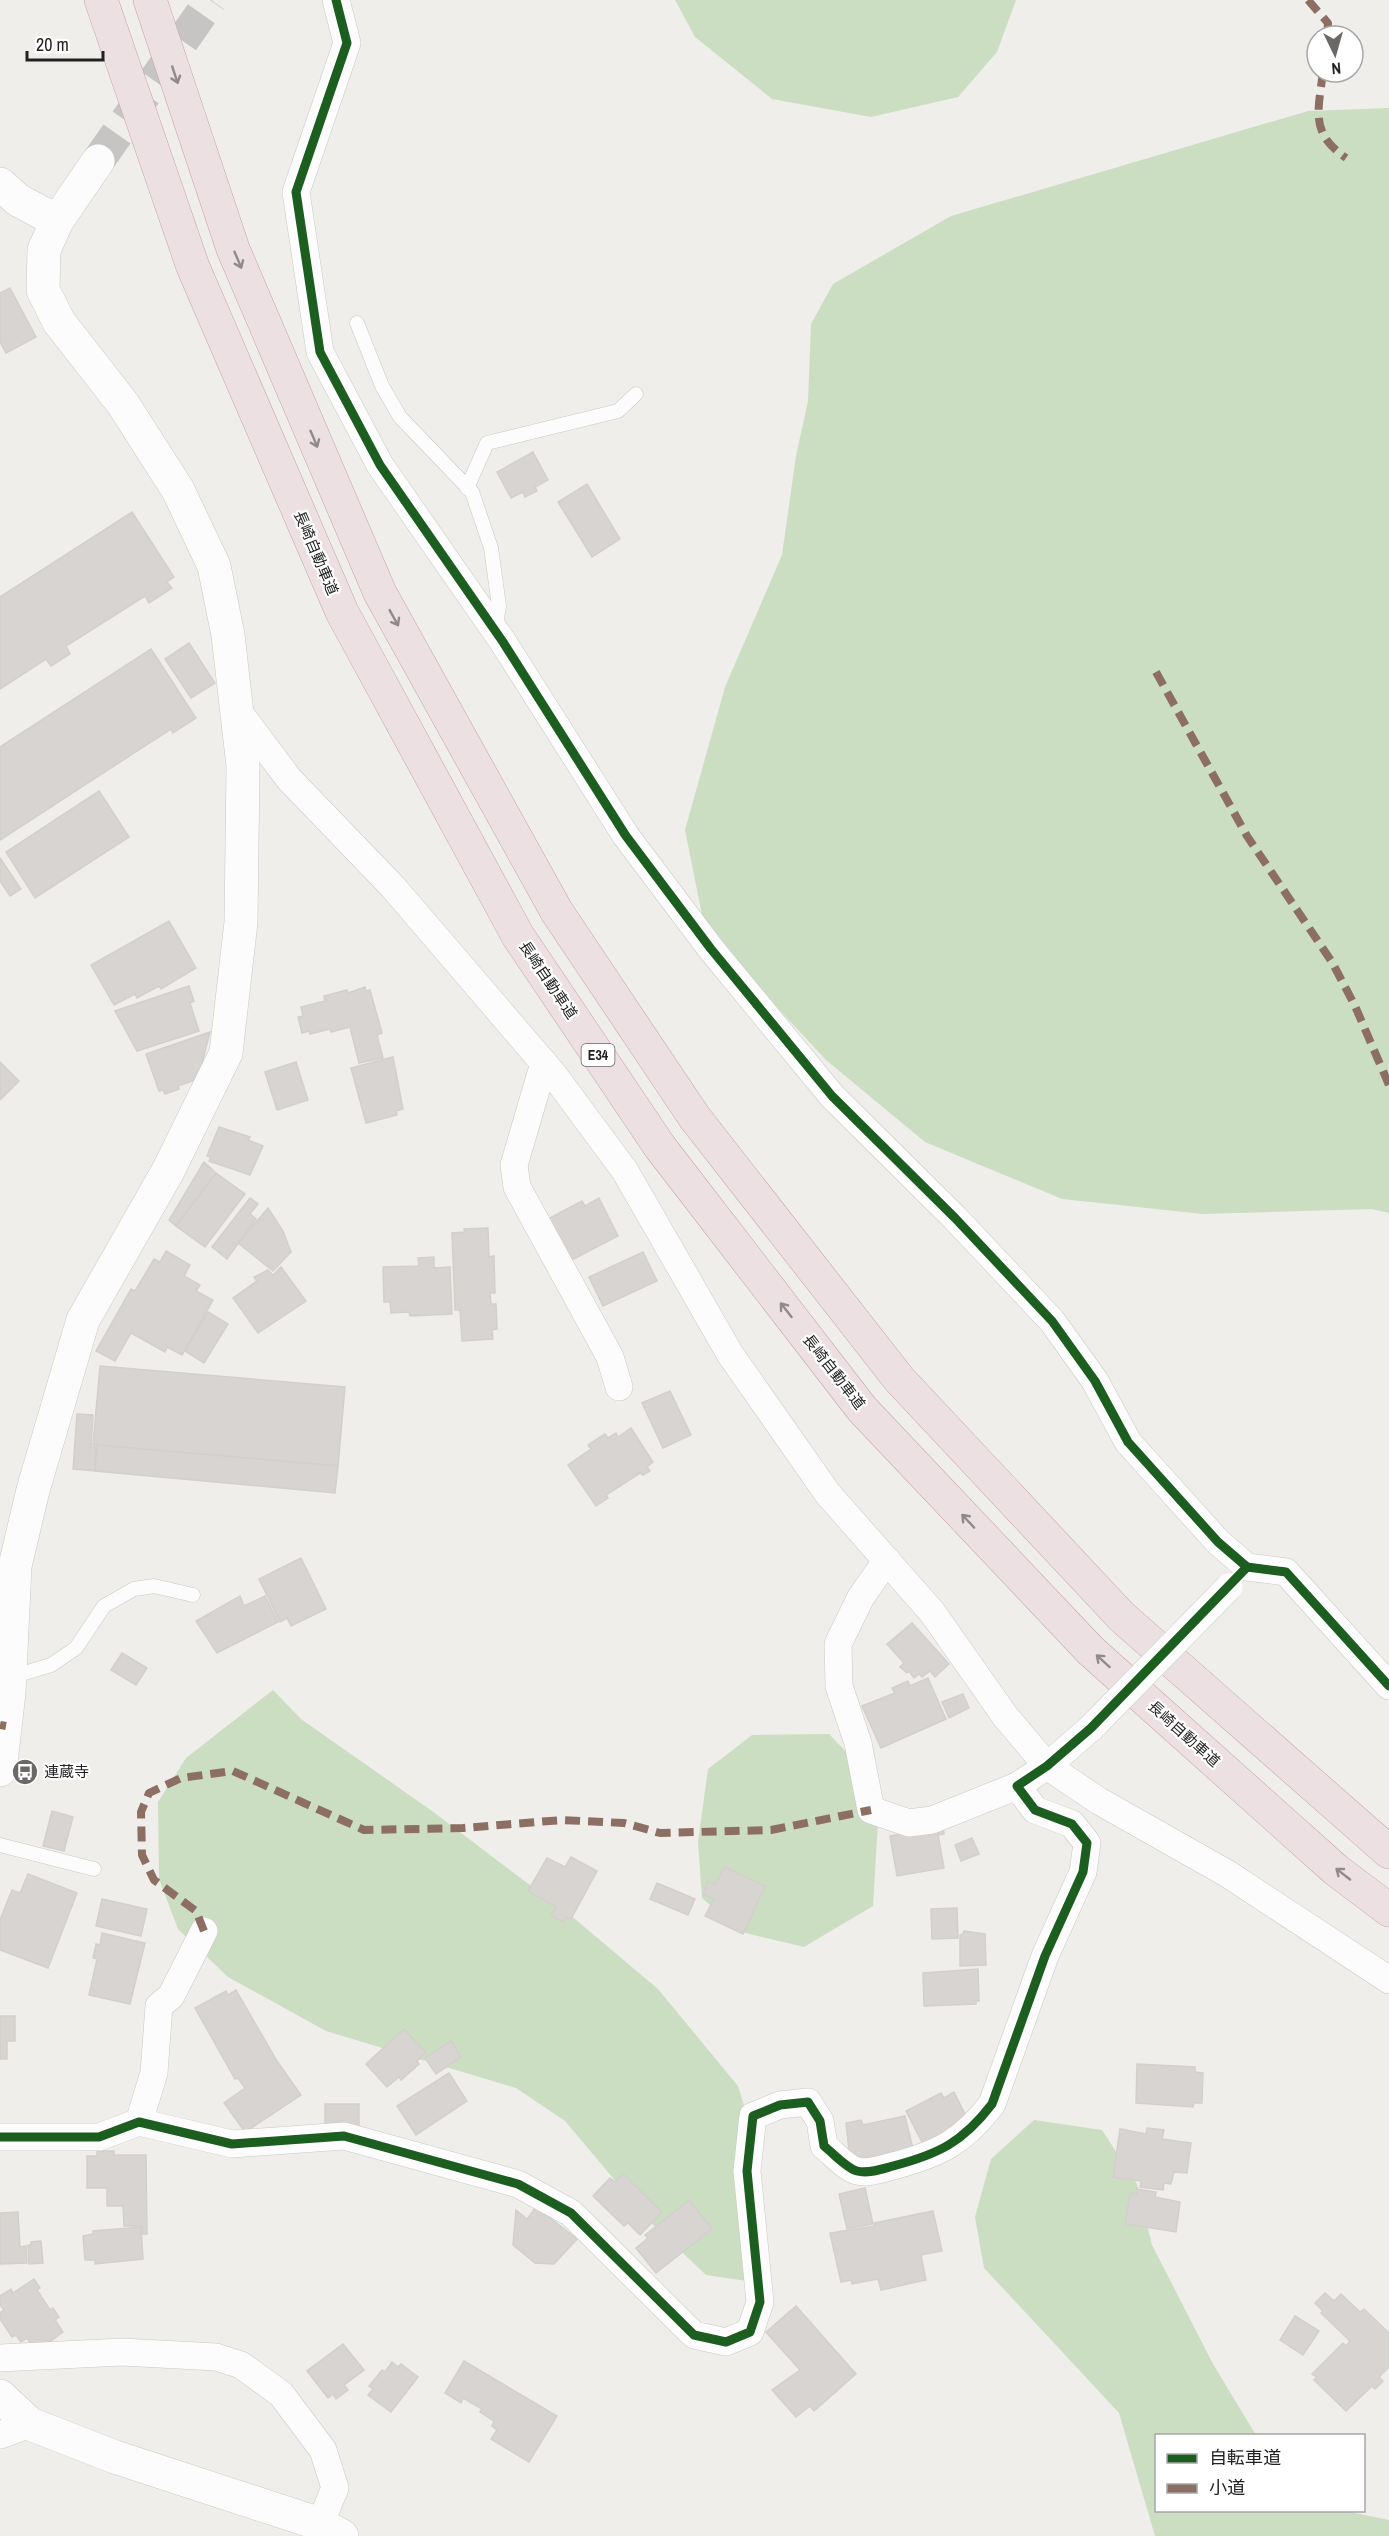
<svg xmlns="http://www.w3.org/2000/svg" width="1389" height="2536" viewBox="0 0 1389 2536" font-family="'Archivo Narrow','Noto Sans JP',sans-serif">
	<rect width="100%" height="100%" fill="#f0eeeb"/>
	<g fill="#cbdec1">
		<path d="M 675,0 L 1016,0 L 997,52 L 958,97 L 871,117 L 772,99 L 695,37 Z"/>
		<path d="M 1389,108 L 1389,1213 L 1372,1209 L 1203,1214 L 1062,1199 L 925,1142 L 826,1060 L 705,930 L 685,830 L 725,687 L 782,555 L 796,456 L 808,401 L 811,324 L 833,284 L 951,216 L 1308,111 Z"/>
		<path d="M 273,1690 L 301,1719 L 432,1811 L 575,1919 L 658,1989 L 738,2086 L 758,2152 L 747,2281 L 706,2275 L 650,2222 L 565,2121 L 516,2088 L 326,2031 L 228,1977 L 178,1929 L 159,1879 L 158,1802 L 186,1758 Z"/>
		<path d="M 829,1734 L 880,1787 L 873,1906 L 804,1947 L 741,1932 L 702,1898 L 698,1842 L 708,1769 L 752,1735 Z"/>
		<path d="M 1034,2120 L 1102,2130 L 1137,2184 L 1152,2245 L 1213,2364 L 1256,2435 L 1156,2436 L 1156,2510 L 1345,2511 L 1389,2520 L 1389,2536 L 1155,2536 L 1119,2413 L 984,2268 L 975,2217 L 991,2159 Z"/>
	</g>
	<g fill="#d7d4d2" stroke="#d3d0cc" stroke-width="1.5">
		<path d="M 10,288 L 36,337 L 6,353 L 0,342 L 0,293 Z"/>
		<path d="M 533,452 L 548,480 L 535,487 L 537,491 L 525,497 L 523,492 L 511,498 L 497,472 Z"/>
		<path d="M 587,484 L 620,539 L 592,557 L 558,502 Z"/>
		<path d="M 132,512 L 174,577 L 167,582 L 172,588 L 149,603 L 145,596 L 66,646 L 70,654 L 51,666 L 46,659 L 0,689 L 0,597 Z"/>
		<path d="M 189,643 L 215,683 L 191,698 L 165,659 Z"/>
		<path d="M 151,649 L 196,718 L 173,733 L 171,729 L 0,840 L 0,747 Z"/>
		<path d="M 99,791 L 129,837 L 35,898 L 6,852 Z"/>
		<path d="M 0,858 L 21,889 L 10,896 L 0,881 Z"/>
		<path d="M 169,921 L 196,968 L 161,989 L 159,986 L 137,998 L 135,994 L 114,1005 L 91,965 Z"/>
		<path d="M 189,986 L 194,1001 L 190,1003 L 199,1031 L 137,1051 L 115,1011 Z"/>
		<path d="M 365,987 L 366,991 L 370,990 L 382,1033 L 377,1035 L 383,1058 L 359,1063 L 350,1027 L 331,1032 L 330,1029 L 310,1034 L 309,1031 L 302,1033 L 298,1017 L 303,1016 L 301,1007 L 325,1001 L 324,996 L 347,990 L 348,993 Z"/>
		<path d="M 210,1032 L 198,1079 L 178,1086 L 179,1089 L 165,1094 L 163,1090 L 159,1091 L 146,1054 Z"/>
		<path d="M 393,1057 L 403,1109 L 396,1111 L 397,1115 L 366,1123 L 351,1068 Z"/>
		<path d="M 0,1062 L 19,1081 L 0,1100 Z"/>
		<path d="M 296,1062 L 308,1100 L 277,1110 L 265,1072 Z"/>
		<path d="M 219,1127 L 250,1137 L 248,1140 L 263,1146 L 250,1175 L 209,1161 L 211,1157 L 207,1156 Z"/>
		<path d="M 204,1162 L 216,1173 L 176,1226 L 169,1220 Z"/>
		<path d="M 216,1173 L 245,1194 L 205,1247 L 176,1226 Z"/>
		<path d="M 250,1198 L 258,1204 L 250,1214 L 256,1219 L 227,1259 L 212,1247 Z"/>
		<path d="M 599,1198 L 618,1236 L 570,1261 L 548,1219 L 582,1201 L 585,1206 Z"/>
		<path d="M 268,1208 L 283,1231 L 291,1252 L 273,1271 L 238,1243 Z"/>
		<path d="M 488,1228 L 489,1257 L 494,1256 L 495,1293 L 490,1293 L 491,1304 L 496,1304 L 497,1329 L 492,1330 L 493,1339 L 462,1341 L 460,1310 L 455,1310 L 452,1233 L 465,1232 L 464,1229 Z"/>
		<path d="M 166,1251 L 190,1265 L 184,1276 L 200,1285 L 196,1291 L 213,1300 L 182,1355 L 167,1347 L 165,1352 L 131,1333 L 115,1361 L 96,1351 L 131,1289 L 135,1291 L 154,1259 L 160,1262 Z"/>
		<path d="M 643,1252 L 657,1281 L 603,1306 L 589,1277 Z"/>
		<path d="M 434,1257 L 434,1268 L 450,1267 L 452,1314 L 410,1316 L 409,1312 L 391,1313 L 390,1302 L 384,1302 L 383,1267 L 419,1266 L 418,1258 Z"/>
		<path d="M 281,1267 L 306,1301 L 258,1333 L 233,1298 L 257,1281 L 254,1277 L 268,1270 L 273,1275 Z"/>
		<path d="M 208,1312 L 228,1324 L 204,1363 L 185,1351 Z"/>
		<path d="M 100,1366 L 345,1387 L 338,1466 L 93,1445 Z"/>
		<path d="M 670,1391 L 691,1435 L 663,1448 L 642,1403 Z"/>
		<path d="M 77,1414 L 93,1415 L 91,1447 L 96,1447 L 95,1471 L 73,1469 Z"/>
		<path d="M 631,1428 L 653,1462 L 647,1467 L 650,1471 L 643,1475 L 640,1473 L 606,1495 L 608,1498 L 596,1506 L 568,1465 L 591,1449 L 588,1445 L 605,1434 L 608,1438 L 616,1433 L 618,1437 Z"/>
		<path d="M 97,1445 L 338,1466 L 335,1493 L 95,1471 Z"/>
		<path d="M 301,1558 L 326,1609 L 291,1626 L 287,1618 L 280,1622 L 259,1579 Z"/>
		<path d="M 240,1596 L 244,1606 L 265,1596 L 278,1622 L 217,1653 L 196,1621 Z"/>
		<path d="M 912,1623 L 949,1664 L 935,1677 L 930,1671 L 922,1677 L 919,1674 L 914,1678 L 909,1671 L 907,1673 L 900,1667 L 904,1663 L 887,1644 Z"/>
		<path d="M 122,1653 L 147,1668 L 136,1685 L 111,1670 Z"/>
		<path d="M 928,1678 L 946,1719 L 881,1748 L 862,1706 L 895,1693 L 892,1688 L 908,1681 L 910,1686 Z"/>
		<path d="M 963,1694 L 969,1708 L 949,1718 L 942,1702 Z"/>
		<path d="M 52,1811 L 73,1817 L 64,1851 L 43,1846 Z"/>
		<path d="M 943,1826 L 944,1834 L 938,1835 L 944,1868 L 897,1876 L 890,1836 Z"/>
		<path d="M 972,1838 L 979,1854 L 961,1861 L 955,1845 Z"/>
		<path d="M 571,1857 L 597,1871 L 571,1919 L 566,1917 L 563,1922 L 551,1915 L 556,1907 L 528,1891 L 547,1858 L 565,1867 Z"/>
		<path d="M 724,1867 L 765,1886 L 743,1934 L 705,1916 L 714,1899 L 703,1894 L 708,1881 L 715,1885 Z"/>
		<path d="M 28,1874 L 77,1893 L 48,1968 L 0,1950 L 0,1920 L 12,1890 L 20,1893 Z"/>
		<path d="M 657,1883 L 695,1899 L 688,1915 L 650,1899 Z"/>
		<path d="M 102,1899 L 147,1909 L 141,1936 L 96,1926 Z"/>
		<path d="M 957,1908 L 958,1938 L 932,1939 L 931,1909 Z"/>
		<path d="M 964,1931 L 985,1934 L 986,1965 L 960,1966 L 960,1935 L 963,1934 Z"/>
		<path d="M 102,1933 L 145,1943 L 130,2004 L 89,1995 L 97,1959 L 93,1958 L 96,1944 L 100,1945 Z"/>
		<path d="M 978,1969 L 979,2001 L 976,2001 L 976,2004 L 924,2006 L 923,1973 Z"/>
		<path d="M 236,1990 L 277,2061 L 301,2095 L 245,2132 L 224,2103 L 245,2088 L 238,2078 L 235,2079 L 195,2008 L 226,1991 L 228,1995 Z"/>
		<path d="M 0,2016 L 15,2016 L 15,2041 L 7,2041 L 7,2059 L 0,2059 Z"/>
		<path d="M 404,2029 L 426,2053 L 417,2061 L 419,2064 L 401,2080 L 399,2077 L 387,2087 L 366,2064 Z"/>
		<path d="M 451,2041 L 461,2057 L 436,2074 L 425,2058 Z"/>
		<path d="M 1137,2064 L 1195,2067 L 1195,2072 L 1203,2073 L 1202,2103 L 1194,2103 L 1193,2107 L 1136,2103 Z"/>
		<path d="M 449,2073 L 467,2101 L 416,2135 L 397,2106 Z"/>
		<path d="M 954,2092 L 967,2118 L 957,2127 L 923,2144 L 906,2111 L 941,2093 L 944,2098 Z"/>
		<rect x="325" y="2104" width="34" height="23"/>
		<path d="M 905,2116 L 913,2149 L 858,2162 L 850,2159 L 846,2123 L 861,2120 L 863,2125 Z"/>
		<path d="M 1147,2128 L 1164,2130 L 1162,2139 L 1191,2143 L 1187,2173 L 1174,2172 L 1171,2184 L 1164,2183 L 1163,2190 L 1140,2187 L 1141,2181 L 1113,2177 L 1120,2129 L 1146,2134 Z"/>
		<path d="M 97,2151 L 114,2151 L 114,2155 L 146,2155 L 147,2234 L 142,2234 L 142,2226 L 124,2226 L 123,2206 L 107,2206 L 107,2188 L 87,2188 L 87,2156 L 97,2156 Z"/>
		<path d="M 623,2174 L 662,2212 L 640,2235 L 628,2223 L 624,2226 L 593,2196 L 610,2178 L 615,2182 Z"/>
		<path d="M 865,2188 L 873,2224 L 847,2229 L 839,2194 Z"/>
		<path d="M 1137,2189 L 1156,2192 L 1155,2197 L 1180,2202 L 1176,2232 L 1125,2224 L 1130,2193 L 1137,2194 Z"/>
		<path d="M 689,2200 L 712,2229 L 656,2273 L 636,2248 L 648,2238 L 645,2235 Z"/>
		<path d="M 536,2207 L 577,2239 L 554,2264 L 535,2263 L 513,2245 L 516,2210 L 527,2219 Z"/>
		<path d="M 933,2211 L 942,2251 L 921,2255 L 926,2280 L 881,2290 L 878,2279 L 852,2284 L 851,2280 L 841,2282 L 830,2233 L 875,2226 L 874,2223 Z"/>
		<path d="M 18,2212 L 20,2247 L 26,2246 L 27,2263 L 0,2264 L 0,2213 Z"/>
		<path d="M 141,2227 L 143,2259 L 95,2264 L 95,2260 L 85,2260 L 83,2236 L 93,2234 L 93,2231 Z"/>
		<path d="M 41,2241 L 43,2263 L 29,2264 L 28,2245 L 31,2245 L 31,2242 Z"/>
		<path d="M 34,2279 L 40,2288 L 37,2290 L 50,2310 L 53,2308 L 59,2317 L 55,2320 L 63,2332 L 48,2343 L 45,2340 L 33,2347 L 27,2338 L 21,2342 L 16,2335 L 12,2337 L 0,2319 L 0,2313 L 4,2310 L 0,2305 L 0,2296 L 11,2289 L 13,2293 Z"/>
		<path d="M 1325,2293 L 1334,2301 L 1341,2294 L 1360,2312 L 1364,2309 L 1389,2333 L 1389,2367 L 1379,2377 L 1383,2381 L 1375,2389 L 1372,2386 L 1346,2411 L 1314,2380 L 1317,2377 L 1312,2374 L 1343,2343 L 1346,2346 L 1350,2341 L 1321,2313 L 1323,2311 L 1315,2303 Z"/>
		<path d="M 796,2306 L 856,2374 L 814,2411 L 810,2406 L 796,2417 L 772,2390 L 800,2370 L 766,2332 Z"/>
		<path d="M 1295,2316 L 1319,2331 L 1303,2355 L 1280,2340 Z"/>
		<path d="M 343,2344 L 364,2370 L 344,2385 L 348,2390 L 336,2399 L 333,2394 L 328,2398 L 307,2371 Z"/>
		<path d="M 464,2361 L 557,2416 L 529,2462 L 491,2439 L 497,2430 L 492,2426 L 494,2421 L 480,2412 L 482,2409 L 463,2398 L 461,2403 L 445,2393 Z"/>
		<path d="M 392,2362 L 398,2367 L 401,2364 L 418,2377 L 391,2412 L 368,2395 L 373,2389 L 369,2386 L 382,2370 L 385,2372 Z"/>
	</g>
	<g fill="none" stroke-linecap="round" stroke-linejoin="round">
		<path stroke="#c7c5c3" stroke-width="33" stroke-dasharray="33 16" stroke-linecap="butt" d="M 98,161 L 211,0"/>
		<g stroke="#c9c8c7" stroke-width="15">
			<g id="service">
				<path d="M 357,323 L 382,386 L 400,417 L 472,492 L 491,548 L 499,606 L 495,630"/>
				<path d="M 467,488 L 487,443 L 618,411 L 636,394"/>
				<path d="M 11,1677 L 51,1665 L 76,1648 L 104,1606 L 134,1589 L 154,1586 L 193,1595"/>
				<path d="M 0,1845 L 94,1869"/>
			</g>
		</g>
		<g stroke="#c9c8c7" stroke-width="28">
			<g id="minor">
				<path d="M 336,0 L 347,43 L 296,192 L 320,352 L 380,465 L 503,642 L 626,836 L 711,949 L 832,1096 L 955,1218 L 1052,1321 L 1095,1381 L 1128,1442 L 1218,1542 L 1247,1567 L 1286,1572 L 1389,1686"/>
				<path d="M 238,711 L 289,779 L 393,887 L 554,1075 L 625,1171 L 730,1354 L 828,1494 L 932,1612 L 1005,1716 L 1047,1766 L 1099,1801 L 1228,1874 L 1389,1980"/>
				<path d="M 544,1063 L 514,1165 L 517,1187 L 610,1357 L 619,1387"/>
				<path d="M 887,1560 L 861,1597 L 838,1644 L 839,1686 L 858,1743 L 871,1810 L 909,1823 L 932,1820 L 1017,1786"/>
				<path d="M 139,2122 L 154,2073 L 159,2006 L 171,1996 L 204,1931"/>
				<path d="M 0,2137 L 99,2137 L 139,2122 L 232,2144 L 344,2136 L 518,2184 L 571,2213 L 694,2335 L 726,2342 L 750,2332 L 760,2302 L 747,2171 L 753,2116 L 780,2105 L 808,2102 L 820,2121 L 824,2146 C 833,2153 846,2168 857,2171 C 868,2174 882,2169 893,2166 C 939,2154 963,2142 992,2104 L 1045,1956 L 1083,1872 L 1087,1843 L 1072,1824 L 1035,1810 L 1017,1786 L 1047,1766 L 1091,1728"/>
				<path d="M 0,2358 L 122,2352 L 216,2357 L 241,2365 L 281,2394 L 323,2450 L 335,2488 L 320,2524"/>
				<path d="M 0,2435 L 30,2424"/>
			</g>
		</g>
		<g stroke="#c9c8c7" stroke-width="34">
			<g id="tertiary">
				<path d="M 0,184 L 18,200 L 57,221"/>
				<path d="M 0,1770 L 9,1693 L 15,1566 L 33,1490 L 83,1320 L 168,1171 L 226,1053 L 241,922 L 243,766 L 228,635 L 214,566 L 178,490 L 123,404 L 59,322 L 43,290 L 44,250 L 57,221 L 98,161"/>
				<path d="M 0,2396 L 30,2424 L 115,2457 L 320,2524 L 342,2536"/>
			</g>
		</g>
		<g stroke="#c5a2ac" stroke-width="34">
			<g id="motorway">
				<path d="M 101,0 L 193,267 L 342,612 L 518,936 L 660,1147 L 862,1409 L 1091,1651 L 1336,1870 L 1389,1910"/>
				<path d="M 150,0 L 233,249 L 380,593 L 557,912 L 695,1118 L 899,1379 L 1122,1617 L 1389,1852"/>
			</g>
		</g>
		<use href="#service" stroke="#fdfcfc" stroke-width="14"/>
		<use href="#minor" stroke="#fdfcfc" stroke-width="27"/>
		<use href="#tertiary" stroke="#fdfcfc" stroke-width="33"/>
		<use href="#motorway" stroke="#ece0e2" stroke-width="33"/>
		<g stroke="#c9c8c7" stroke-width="28" stroke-linecap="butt">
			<path id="minor-bridge" d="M 1091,1728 L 1229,1587"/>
		</g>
		<use href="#minor-bridge" stroke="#fdfcfc" stroke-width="27"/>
		<g stroke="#8d6e63" stroke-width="8" stroke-dasharray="15 8" stroke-linecap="butt">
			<path d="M 1308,0 L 1328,23 L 1327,36"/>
			<path d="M 1323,72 C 1318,112 1310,133 1346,158"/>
			<path d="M 1156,672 L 1247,836 L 1332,962 L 1355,1006 L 1389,1085"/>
			<path d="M 0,1725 L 6,1726"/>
			<path d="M 204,1931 L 196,1911 L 154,1880 L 142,1855 L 141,1812 L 149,1793 L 181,1778 L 233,1771 L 364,1830 L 463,1828 L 562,1820 L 624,1823 L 660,1833 L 771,1830 L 871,1810"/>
		</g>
		<g stroke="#fff" stroke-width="13">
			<g id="cycleway">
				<path d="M 336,0 L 347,43 L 296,192 L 320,352 L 380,465 L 503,642 L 626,836 L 711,949 L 832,1096 L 955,1218 L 1052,1321 L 1095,1381 L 1128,1442 L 1218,1542 L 1247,1567 L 1286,1572 L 1389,1686"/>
				<path d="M 0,2137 L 99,2137 L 139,2122 L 232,2144 L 344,2136 L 518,2184 L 571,2213 L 694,2335 L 726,2342 L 750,2332 L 760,2302 L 747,2171 L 753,2116 L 780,2105 L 808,2102 L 820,2121 L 824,2146 C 833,2153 846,2168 857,2171 C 868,2174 882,2169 893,2166 C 939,2154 963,2142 992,2104 L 1045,1956 L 1083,1872 L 1087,1843 L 1072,1824 L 1035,1810 L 1017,1786 L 1047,1766 L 1091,1728 L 1247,1567"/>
			</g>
		</g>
		<use href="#cycleway" stroke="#1b5e20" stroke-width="9"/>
	</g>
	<defs><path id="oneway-shaft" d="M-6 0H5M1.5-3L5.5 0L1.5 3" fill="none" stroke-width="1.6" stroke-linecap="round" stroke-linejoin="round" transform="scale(1.5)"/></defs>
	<g stroke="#918a8c">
		<use href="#oneway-shaft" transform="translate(175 75) rotate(72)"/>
		<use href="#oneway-shaft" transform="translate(238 260) rotate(67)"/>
		<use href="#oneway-shaft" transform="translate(314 439) rotate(67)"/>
		<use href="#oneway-shaft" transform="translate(394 618) rotate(61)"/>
		<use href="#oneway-shaft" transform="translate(786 1310) rotate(-128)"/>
		<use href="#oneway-shaft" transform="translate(968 1521) rotate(-133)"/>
		<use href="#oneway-shaft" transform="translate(1103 1661) rotate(-138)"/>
		<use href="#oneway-shaft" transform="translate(1343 1874) rotate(-142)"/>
	</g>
	<defs>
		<g id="bus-disc" transform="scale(1.35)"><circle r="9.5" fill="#6a6968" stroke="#fff"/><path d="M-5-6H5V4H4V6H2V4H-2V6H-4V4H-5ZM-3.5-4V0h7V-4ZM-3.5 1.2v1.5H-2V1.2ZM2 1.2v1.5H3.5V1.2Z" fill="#fff"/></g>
	</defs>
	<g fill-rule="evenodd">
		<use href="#bus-disc" x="25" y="1772"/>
	</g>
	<g text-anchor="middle" stroke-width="4.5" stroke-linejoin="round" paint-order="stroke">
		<rect fill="#fff" stroke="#646464" stroke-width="1.5" x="581.5" y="1044" width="33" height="22" rx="4.5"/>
		<g font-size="14" font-weight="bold" fill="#222">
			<text x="598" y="1060">E34</text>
		</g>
		<g font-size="15" fill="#222" stroke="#fff">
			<text transform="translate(316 553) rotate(67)" y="5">長崎自動車道</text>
			<text transform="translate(548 980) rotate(56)" y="5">長崎自動車道</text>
			<text transform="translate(834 1372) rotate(52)" y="5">長崎自動車道</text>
			<text transform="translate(1184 1734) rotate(42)" y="5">長崎自動車道</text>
		</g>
		<g font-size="15" fill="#222" stroke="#fff" text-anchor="start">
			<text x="44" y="1777">連蔵寺</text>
		</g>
	</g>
	<rect x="1155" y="2434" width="210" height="78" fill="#ffffff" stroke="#a7a7a7" stroke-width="1.5"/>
	<rect x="1167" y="2454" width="30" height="9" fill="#1b5e20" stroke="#a7a7a7" stroke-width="1.5"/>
	<text x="1209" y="2464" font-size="18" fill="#222222">自転車道</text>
	<rect x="1167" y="2484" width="30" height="9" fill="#8d6e63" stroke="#a7a7a7" stroke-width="1.5"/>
	<text x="1209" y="2494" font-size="18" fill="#222222">小道</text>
	<g transform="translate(1335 54) rotate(175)"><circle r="28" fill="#ffffff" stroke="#a7a7a7" stroke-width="1.5"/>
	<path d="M0-4.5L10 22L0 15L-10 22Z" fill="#6a6968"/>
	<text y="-9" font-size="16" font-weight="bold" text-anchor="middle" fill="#222222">N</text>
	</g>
	<path d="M27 51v9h76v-9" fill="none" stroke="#222222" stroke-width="3"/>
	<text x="36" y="51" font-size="18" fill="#222222" stroke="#ffffff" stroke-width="4.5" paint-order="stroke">20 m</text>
</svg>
